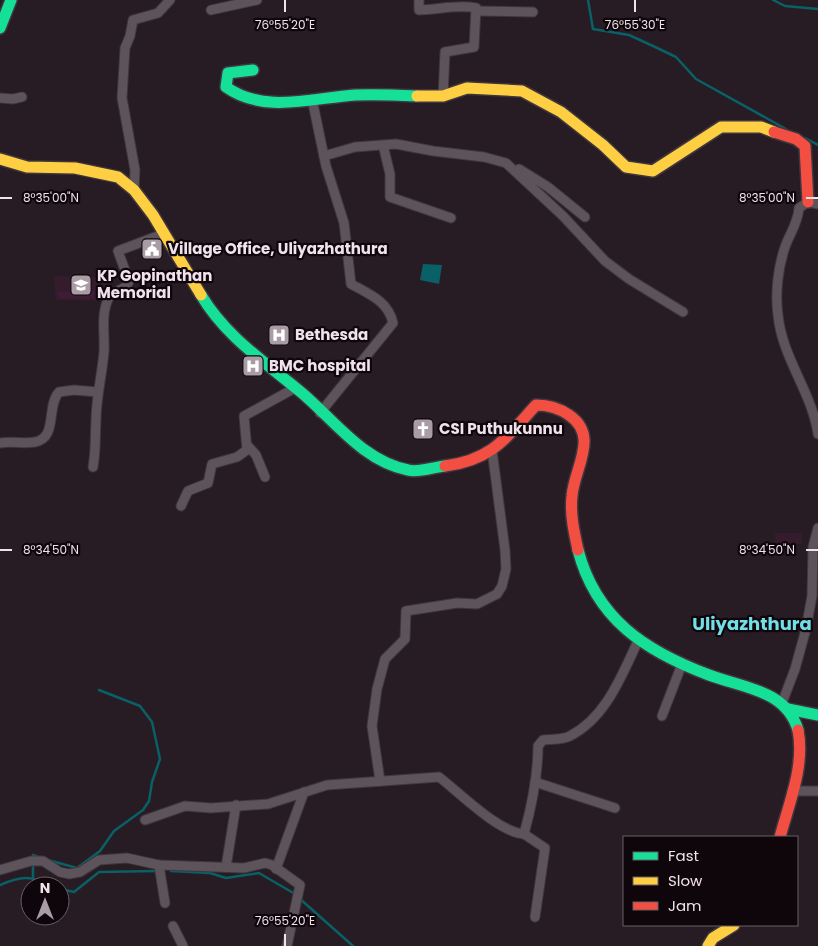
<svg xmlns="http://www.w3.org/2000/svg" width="818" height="946" viewBox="0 0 818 946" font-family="Poppins,sans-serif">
	<rect width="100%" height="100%" fill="#271c24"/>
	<g fill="#351c2d">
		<path d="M 54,276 L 108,277 L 106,292 L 97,293 L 99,300 L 56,300 Z"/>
		<rect x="775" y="533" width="27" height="11"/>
	</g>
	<path fill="#3f1c35" d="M 94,291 L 95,299 L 59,298 L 57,292 Z"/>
	<path fill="#096066" d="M 423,264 L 442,265 L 439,284 L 420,280 Z"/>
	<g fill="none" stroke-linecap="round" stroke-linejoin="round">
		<g stroke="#096066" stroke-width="2.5">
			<path d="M 588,0 L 593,29 L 629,35 L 653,46 L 676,57 L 696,79 L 786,129"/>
			<path d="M 773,0 L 785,6 L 818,9"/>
			<path d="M 805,138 L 818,145"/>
			<path d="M 33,855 L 41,858"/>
			<path d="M 48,860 L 77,868 L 100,851 L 114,831 L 143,810 L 149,801 L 152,782 L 160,759 L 152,722 L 140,706 L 99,690"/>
			<path d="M 171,871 L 210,873 L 226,878 L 259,873 L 295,894"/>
			<path d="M 33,877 L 33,867"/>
			<path d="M 0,885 C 23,875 30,876 53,886"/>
			<path d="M 60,889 L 74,892 L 99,872 L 156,871"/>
			<path d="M 299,898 L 353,946"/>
		</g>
		<g stroke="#40363d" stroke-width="11">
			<g id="street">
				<path d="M 419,0 L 419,10 C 438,10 457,4 476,8 L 474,47 L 445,52 L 443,96"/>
				<path d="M 211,10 L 257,0"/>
				<path d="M 476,11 L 533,12"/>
				<path d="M 0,98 L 13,99 L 22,97"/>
				<path d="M 312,99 L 326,166 L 344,223 L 351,284 C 369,294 388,301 393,323 L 320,413"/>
				<path d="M 383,145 L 390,174 L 390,197 L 451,218"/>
				<path d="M 324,156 L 355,147 L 396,144 L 433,151 L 484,157 L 506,163 L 563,216 L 605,261 L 629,279 L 683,312"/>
				<path d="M 519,169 L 548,187 L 585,217"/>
				<path d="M 134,190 L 135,170 L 122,98 L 125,48 L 130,36 L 133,20 L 158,13 L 170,0"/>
				<path d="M 818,204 L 808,202 L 799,208 C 798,223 790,233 785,247 C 778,267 775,294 778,315 C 782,358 812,392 818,434"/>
				<path d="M 0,443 C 12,441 24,444 35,442 C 58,438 46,406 59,392 L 74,390 L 98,392"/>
				<path d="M 248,446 L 256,455 L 265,477"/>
				<path d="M 93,467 C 96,450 95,438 96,421 C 96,398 102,375 104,352 C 105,331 100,314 110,295 L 127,286 L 129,281 L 118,251 L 163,234"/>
				<path d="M 181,506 L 188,491 L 208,483 L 212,464 L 237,457 L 247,450 L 244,416 L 295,388"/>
				<path d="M 782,703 L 795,669 L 806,629 L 812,596 L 813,547 L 818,528"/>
				<path d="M 662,716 L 682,664"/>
				<path d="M 380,781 L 372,726 L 377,689 L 385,659 L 405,639 L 406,611 L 457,603 L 477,604 L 497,594 L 502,586 L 506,569 L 505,550 L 492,450"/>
				<path d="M 535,782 L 615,808"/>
				<path d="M 792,791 L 818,791"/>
				<path d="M 145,820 L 185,806 L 211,808 L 268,804 L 327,785 L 439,777 C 460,793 498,832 524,834 C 532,805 538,775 538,746 L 543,740 C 551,739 563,740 570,736 C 607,717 622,674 639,639"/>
				<path d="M 524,834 L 545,848 L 535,917"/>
				<path d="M 159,865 L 165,903"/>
				<path d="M 226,867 L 236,805"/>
				<path d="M 276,869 L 304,792"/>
				<path d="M 0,870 L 31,861 L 43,861 L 60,872 L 69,874 L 80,872 L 99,860 L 127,858 L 159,865 L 244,868 L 265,863 L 272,865 L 300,885 L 287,946"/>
				<path d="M 173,926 L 183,946"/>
			</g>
		</g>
		<g stroke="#40363d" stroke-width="14">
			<g id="fast">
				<path d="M 0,28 L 11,0"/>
				<path d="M 253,70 L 228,73 L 226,87 C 264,114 312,98 355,95 C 375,94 396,95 417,96"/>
				<path d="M 201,295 C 226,337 265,362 302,393 C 335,421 363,461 408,470 C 418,473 434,467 445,466"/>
				<path d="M 578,550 C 596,619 645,651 709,675 C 744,688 786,690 798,730"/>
				<path d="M 788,709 L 818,715"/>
			</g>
		</g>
		<g stroke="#40363d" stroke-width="14">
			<g id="slow">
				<path d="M 417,96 L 443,96 L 467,88 L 522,91 L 561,112 L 603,145 L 626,167 L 653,171 L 721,127 L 761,127 L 774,132"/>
				<path d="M 0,159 L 27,167 L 75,168 L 118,177 L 134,190 L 153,215 L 201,295"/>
				<path d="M 708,946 L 713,938 L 734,925"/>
			</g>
		</g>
		<g stroke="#40363d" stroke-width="14">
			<g id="jam">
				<path d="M 774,132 L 796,139 L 805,146 L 808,202"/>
				<path d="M 445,466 C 492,460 506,438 536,405 C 548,405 559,408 569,415 C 600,436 574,468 572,496 C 570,514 574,532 578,550"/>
				<path d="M 780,837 C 789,803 805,766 798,730"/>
			</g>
		</g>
		<use href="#street" stroke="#5d535a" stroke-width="9"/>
		<use href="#fast" stroke="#16e098" stroke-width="11"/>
		<use href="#slow" stroke="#ffcf43" stroke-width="11"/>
		<use href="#jam" stroke="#f24e42" stroke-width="11"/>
	</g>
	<path fill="none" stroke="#f1e1eb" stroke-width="2" d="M 285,0 L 285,12M 635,0 L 635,12M 0,198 L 12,198M 806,198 L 818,198M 0,550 L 12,550M 806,550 L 818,550M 285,934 L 285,946"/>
	<defs>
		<g id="civic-square" transform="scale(1.125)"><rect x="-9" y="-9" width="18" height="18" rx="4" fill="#aa9ca5" stroke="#0f060c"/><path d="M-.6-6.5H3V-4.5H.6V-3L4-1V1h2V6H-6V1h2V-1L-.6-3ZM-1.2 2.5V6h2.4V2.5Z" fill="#fff"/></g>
		<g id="school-square" transform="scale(1.125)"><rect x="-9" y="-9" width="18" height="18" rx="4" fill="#aa9ca5" stroke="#0f060c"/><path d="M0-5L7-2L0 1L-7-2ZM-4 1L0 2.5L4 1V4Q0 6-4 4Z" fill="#fff"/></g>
		<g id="hospital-square" transform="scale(1.125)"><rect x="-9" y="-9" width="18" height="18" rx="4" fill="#aa9ca5" stroke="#0f060c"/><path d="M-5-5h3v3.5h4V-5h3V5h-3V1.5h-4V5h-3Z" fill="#fff"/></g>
		<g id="church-square" transform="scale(1.125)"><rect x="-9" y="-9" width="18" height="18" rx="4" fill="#aa9ca5" stroke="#0f060c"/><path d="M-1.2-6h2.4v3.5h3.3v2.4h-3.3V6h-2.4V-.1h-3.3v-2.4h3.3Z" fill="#fff"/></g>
	</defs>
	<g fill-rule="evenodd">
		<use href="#civic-square" x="152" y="249"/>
		<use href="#school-square" x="81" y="285"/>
		<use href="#hospital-square" x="279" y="335"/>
		<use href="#hospital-square" x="253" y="366"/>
		<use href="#church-square" x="423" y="429"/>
	</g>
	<g text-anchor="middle" stroke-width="4.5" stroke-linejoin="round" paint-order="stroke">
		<g font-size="15" font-weight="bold" fill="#f1e1eb" stroke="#0f060c" text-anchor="start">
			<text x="168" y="254">Village Office, Uliyazhathura</text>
			<text x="97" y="281">KP Gopinathan<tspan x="97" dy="17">Memorial</tspan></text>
			<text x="295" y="340">Bethesda</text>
			<text x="269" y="371">BMC hospital</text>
			<text x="439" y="434">CSI Puthukunnu</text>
		</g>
		<g font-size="18" font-weight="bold" fill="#72dee6" stroke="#0f060c">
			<text x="752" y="630">Uliyazhthura</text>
		</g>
	</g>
	<g font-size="12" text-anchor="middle" fill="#f1e1eb" stroke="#0f060c" stroke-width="4.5" stroke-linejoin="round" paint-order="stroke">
		<text x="285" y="29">76°55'20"E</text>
		<text x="635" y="29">76°55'30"E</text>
		<text x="51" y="202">8°35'00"N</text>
		<text x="767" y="202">8°35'00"N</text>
		<text x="51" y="554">8°34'50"N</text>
		<text x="767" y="554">8°34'50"N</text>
		<text x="285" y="925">76°55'20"E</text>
	</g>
	<rect x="623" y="836" width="175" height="90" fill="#0f060c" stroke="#695e65"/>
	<rect x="633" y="852" width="25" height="8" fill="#16e098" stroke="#695e65"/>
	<text x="668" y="861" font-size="15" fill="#f1e1eb">Fast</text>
	<rect x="633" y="877" width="25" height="8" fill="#ffcf43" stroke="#695e65"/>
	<text x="668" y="886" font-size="15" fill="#f1e1eb">Slow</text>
	<rect x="633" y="902" width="25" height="8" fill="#f24e42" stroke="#695e65"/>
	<text x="668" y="911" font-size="15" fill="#f1e1eb">Jam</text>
	<g transform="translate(45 901)"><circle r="24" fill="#0f060c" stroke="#695e65"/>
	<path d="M0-4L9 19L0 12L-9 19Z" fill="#aa9ca5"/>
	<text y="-8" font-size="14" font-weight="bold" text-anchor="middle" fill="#f1e1eb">N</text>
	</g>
</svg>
